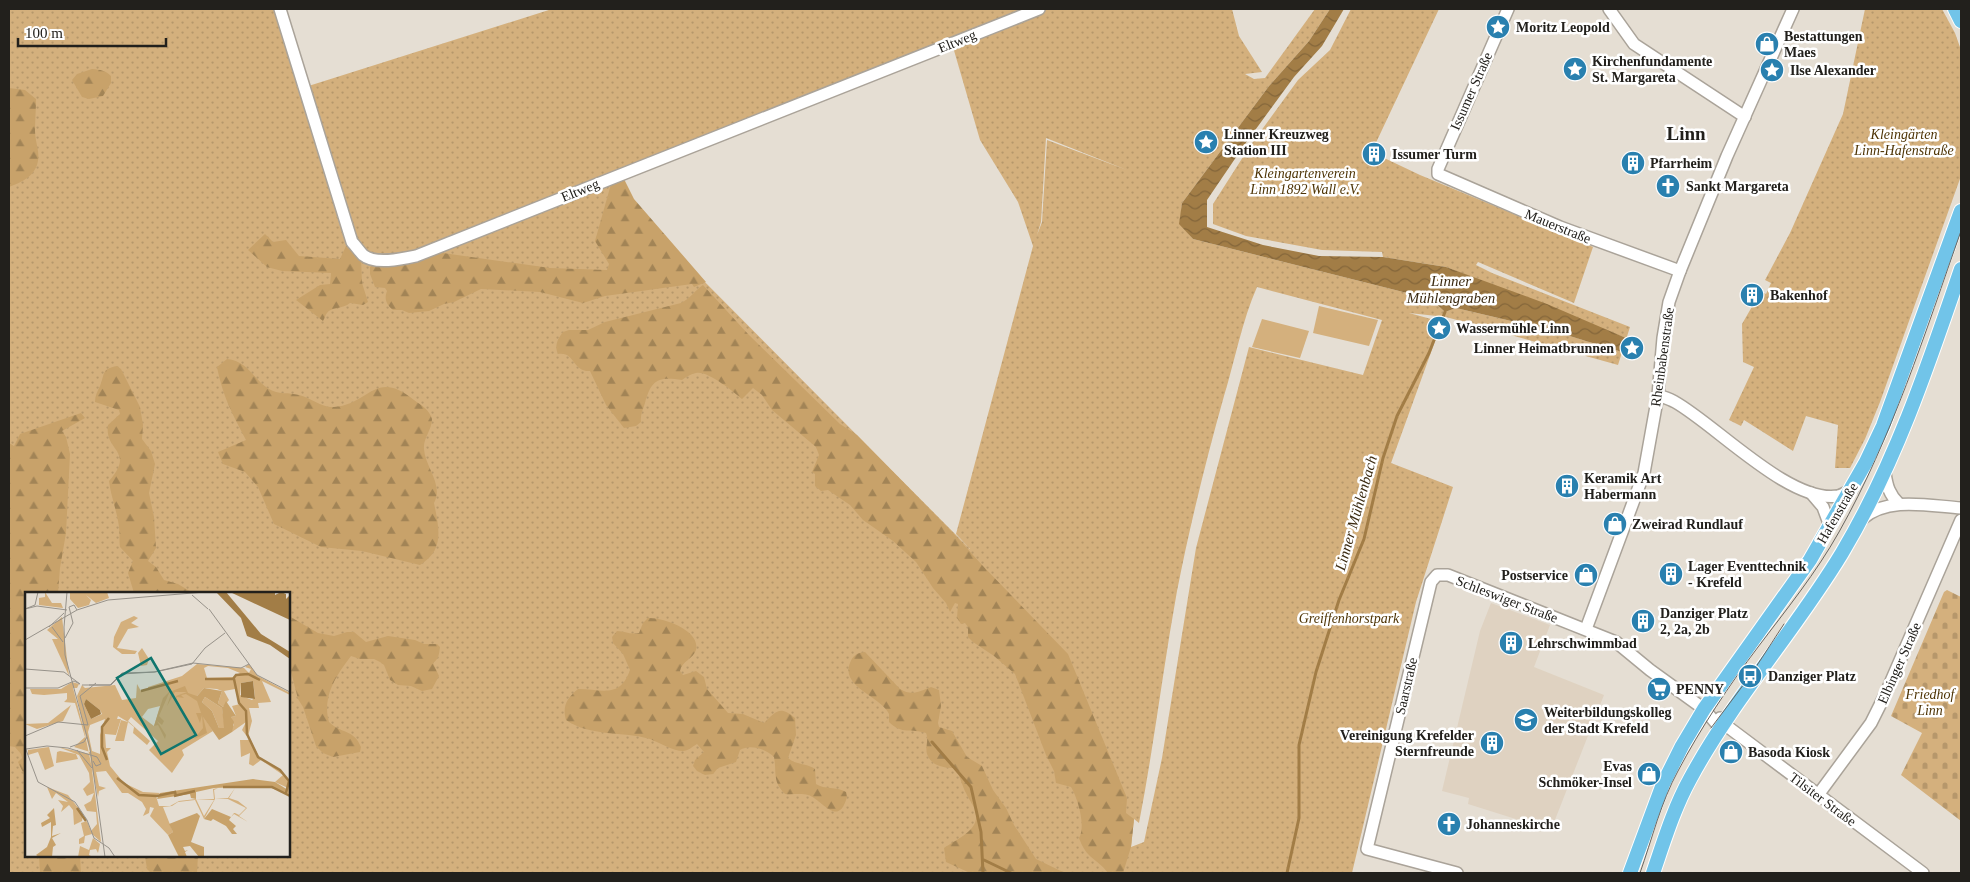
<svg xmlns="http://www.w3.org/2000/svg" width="1970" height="882" viewBox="0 0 1970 882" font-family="'Times New Roman',serif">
	<defs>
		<pattern id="green-dots" width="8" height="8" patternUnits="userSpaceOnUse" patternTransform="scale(1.25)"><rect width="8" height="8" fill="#d4b07d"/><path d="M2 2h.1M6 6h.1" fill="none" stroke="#b6976b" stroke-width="1.8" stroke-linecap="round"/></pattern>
		<pattern id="forest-firs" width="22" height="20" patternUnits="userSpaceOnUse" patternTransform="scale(1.25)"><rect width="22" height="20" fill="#c8a26a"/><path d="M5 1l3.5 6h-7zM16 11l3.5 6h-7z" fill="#a28456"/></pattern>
		<pattern id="cemetery-stones" width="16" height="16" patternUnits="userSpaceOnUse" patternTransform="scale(1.25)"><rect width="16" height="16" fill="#d4b07d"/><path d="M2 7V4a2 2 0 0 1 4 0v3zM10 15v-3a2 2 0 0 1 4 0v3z" fill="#b6976b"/></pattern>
		<pattern id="water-waves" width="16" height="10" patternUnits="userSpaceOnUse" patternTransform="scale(1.25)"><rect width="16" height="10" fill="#a27d46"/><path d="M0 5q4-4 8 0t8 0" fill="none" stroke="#84663a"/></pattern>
	</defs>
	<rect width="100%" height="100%" fill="#e5ded3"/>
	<path fill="#dfd2c1" d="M 1491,603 L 1550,625 L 1534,667 L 1604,695 L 1551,830 L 1468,804 L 1469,798 L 1442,791 L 1480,631 Z"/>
	<g fill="url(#green-dots)" fill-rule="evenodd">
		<path d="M 9,9 L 278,9 C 286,35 288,63 299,89 L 552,9 L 1028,9 L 419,259 L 445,251 L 619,180 L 629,201 L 686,263 L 970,549 L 956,534 L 1033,246 L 1018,202 L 980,140 L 953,47 L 1047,9 L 1232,9 L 1239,36 L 1262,72 L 1245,74 L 1254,79 L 1265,78 L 1315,9 L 1330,9 L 1309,41 L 1269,86 L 1182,203 L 1180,224 L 1193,239 L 1431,299 L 1445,312 L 1456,308 L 1550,330 L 1622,352 L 1626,338 L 1446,267 L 1383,257 L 1382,252 L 1322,250 L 1246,236 L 1213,224 L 1213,204 L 1250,146 L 1298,80 L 1330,50 L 1351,9 L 1439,9 L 1373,149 L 1370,148 L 1366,157 L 1377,162 L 1380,156 L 1420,175 L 1593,247 L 1574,303 L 1478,262 L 1476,265 L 1492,273 L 1630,327 L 1618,365 L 1446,317 L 1409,313 L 1442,322 L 1391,463 L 1453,487 L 1416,602 L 1352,873 L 9,873 ZM 1046,138 L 1127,170 L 1047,140 L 1042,222 L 1037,235 L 1041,222 ZM 1257,287 L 1382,320 L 1363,375 L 1249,347 L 1196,548 L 1162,758 L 1144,842 L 1131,847 L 1134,819 L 1139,823 C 1154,746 1163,668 1177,591 C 1190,525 1206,460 1224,396 C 1235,360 1242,321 1257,287 ZM 26,593 L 289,593 L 289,856 L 26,856 Z"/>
		<path d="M 1865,9 L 1942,9 L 1955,33 L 1961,50 L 1961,176 L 1880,402 L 1865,439 L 1850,468 L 1835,468 L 1838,425 L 1806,416 L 1793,451 L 1744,420 L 1741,426 L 1729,420 L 1754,367 L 1743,362 L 1742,324 L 1761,291 L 1766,294 L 1771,283 L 1765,280 L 1790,233 L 1843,114 Z"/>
	</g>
	<g fill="url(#forest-firs)">
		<path d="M 92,69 C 101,70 105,70 111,76 L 111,83 L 103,96 L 89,99 L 82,97 L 72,80 L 77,74 Z"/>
		<path d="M 9,88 L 25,90 L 36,99 C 36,110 35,121 35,131 C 35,138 37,144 38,151 C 41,172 26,181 9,187 Z"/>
		<path d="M 624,179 L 634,199 L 706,282 L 694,287 L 692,284 L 605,296 L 583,303 L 540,292 L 481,289 L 454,302 L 444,304 L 429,311 L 409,313 L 402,310 L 393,310 C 386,304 384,299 387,291 L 385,288 L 375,287 L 370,274 L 370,267 L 375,262 L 417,260 L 443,253 L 550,268 L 607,270 L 609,264 L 595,241 L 611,184 Z"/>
		<path d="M 265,234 L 273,242 L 286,240 L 299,256 L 340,259 L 346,246 L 349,245 L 361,258 L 362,283 L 368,302 L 363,305 L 350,303 C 343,309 331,307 327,313 C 325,315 325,318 323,321 L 296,300 L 320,285 L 330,284 L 331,273 L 282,271 L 267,267 L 248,250 Z"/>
		<path d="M 703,285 L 748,334 L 840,424 L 857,435 L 955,535 L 982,565 L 1068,654 L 1127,798 L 1126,813 L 1134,819 L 1131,847 L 1123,873 L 1108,873 C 1096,857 1087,860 1079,838 C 1086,826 1078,799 1071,787 L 1056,783 L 1054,771 L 1046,755 L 1015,674 L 994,656 L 973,642 L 968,637 L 968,627 L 965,623 L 961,624 L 957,618 L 958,604 L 955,603 L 950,612 L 946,603 L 933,588 L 916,562 L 893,541 L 863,520 L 850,505 L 828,490 L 821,491 L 815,486 L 815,474 L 812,472 L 819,455 L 816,447 L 772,410 L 762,395 L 753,388 L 742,399 C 734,392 707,370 696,373 C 691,374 686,377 682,380 C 658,376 651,380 645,403 C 643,410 640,415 641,422 L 636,426 L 624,428 L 606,405 L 590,371 C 572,372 575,351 558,354 C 554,346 558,338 563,332 L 569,330 L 588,330 L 605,322 L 681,303 C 691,298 694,291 703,285 Z"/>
		<path d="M 227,359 C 248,361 253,379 269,389 C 278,395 289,392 299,395 C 311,398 322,408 334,407 C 369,405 375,368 414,400 C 422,406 429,409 432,419 C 432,430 423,438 424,449 C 425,467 444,485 434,503 C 439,528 445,550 420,565 L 362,551 L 321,547 L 274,524 L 258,487 L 245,472 L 223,464 L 218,452 L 246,440 C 232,413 223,397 217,367 Z"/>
		<path d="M 117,366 L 121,369 L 140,407 L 143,425 L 142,439 L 151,451 L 155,464 L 149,493 L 154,517 L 156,548 L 148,561 L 156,567 L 164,580 L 178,584 L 193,593 L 134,593 L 128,573 L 133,561 L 120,547 C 119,541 120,534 119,527 C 117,511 111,497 109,481 C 136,450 104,452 108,425 L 120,414 L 119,410 L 95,402 C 95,396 97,392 100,386 C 105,374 101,369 117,366 Z"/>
		<path d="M 81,413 L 85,418 L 62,431 L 66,437 L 70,454 L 66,533 L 60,568 L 58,593 L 26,593 L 26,779 L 18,762 L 22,758 L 21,754 L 15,747 L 9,746 L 9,443 L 14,446 L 20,434 Z"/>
		<path d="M 289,616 L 318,633 L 334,636 L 347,632 L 354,632 L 366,642 L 388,636 L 415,640 L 424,644 L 437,644 L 440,647 C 439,654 439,659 433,663 L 439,676 L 432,689 L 422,691 L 411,686 L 398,685 L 390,680 L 384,665 L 380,662 L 374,659 L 360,659 L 351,656 C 336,676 322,696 329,722 C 341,734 354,729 361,747 L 360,752 L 333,757 L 323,753 L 316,746 L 303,707 L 298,699 L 289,664 Z"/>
		<path d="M 648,618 C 662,617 701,630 696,650 C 693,659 682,661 680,671 L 683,675 L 696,671 L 704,677 L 707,689 L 728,713 L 743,714 L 764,723 C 776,711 780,705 795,718 L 796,735 L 788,758 C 795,765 807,763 815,769 L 816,784 C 825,790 836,786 846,792 L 847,797 C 838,829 822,799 808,795 C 801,793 792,795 785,794 C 772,781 777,773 774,757 C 766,749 750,744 740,750 L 736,762 L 718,768 L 713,774 L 705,775 L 697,771 L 693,766 L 695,760 L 704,752 L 697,744 C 692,747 688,751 683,751 C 673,751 660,743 650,739 C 623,731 590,737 566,720 C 562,706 567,698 578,689 C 602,689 620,699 630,670 L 623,654 L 613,643 L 612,637 L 617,631 C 625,631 630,635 639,633 L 643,623 Z"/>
		<path d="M 865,652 L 900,689 C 912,696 918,692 931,687 L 939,690 L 941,706 L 938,723 L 939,727 L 952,731 L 967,757 L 982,766 L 993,790 L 1006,808 L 1014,825 L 1036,859 L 1065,873 L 970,873 L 946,862 L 944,848 C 955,840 978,831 976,815 C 976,808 969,800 966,793 C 962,786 960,774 954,768 C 944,768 931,766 927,754 C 925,747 929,740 926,733 C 911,728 902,735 889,722 C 889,721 889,714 889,714 C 882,697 840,687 850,663 C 853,655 857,653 865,652 Z"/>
		<path d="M 39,856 L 80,856 L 81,873 L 40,873 Z"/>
		<path d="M 145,856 L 198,856 L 197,873 L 151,873 L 147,869 Z"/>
	</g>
	<path fill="url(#cemetery-stones)" d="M 1947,590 L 1961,597 L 1961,821 L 1901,775 L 1922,733 L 1891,716 L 1944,592 Z"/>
	<g fill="#d4b07d">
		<path d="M 1319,306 L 1378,320 L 1369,346 L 1313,333 Z"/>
		<path d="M 1262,319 L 1309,331 L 1300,358 L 1252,347 Z"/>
	</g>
	<path fill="url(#water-waves)" d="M 1330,9 L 1344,9 L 1322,46 L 1294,77 L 1245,144 L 1207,200 L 1207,227 L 1263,245 L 1319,256 L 1383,257 L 1446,267 L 1547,304 L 1626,338 L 1622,352 L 1550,330 L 1456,308 L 1445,312 L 1431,299 L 1193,239 L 1179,224 L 1182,203 L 1269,86 L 1309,41 Z"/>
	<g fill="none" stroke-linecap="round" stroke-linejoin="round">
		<g stroke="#a27d46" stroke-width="3">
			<path d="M 932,742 L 971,787 L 981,832 L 983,873"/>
			<path d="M 984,860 L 1011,873"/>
			<path d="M 1287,873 L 1299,818 L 1299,745 L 1316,672 L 1339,600 L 1364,539 L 1383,458 L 1397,416 L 1429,353 L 1445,312"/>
		</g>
		<g stroke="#aaa399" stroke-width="14">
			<g id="minor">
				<path d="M 280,9 L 352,242 C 356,246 359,251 363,255 C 375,265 402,259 416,256 L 1039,9"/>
				<path d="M 1508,9 L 1438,169 L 1438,174 L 1560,227 L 1680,271"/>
				<path d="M 1609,9 L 1634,44 L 1745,117"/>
				<path d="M 1658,395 C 1663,397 1670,399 1675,402 C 1716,425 1790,504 1838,496 C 1843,495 1848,491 1852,489"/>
				<path d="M 1885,473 C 1887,486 1889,494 1899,504"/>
				<path d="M 1811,493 L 1823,507 L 1830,526"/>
				<path d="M 1862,519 C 1888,496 1929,506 1961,508"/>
				<path d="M 1586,629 L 1644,473 L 1658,395 L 1663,338 L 1669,302 L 1680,271 L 1727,156 L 1793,9"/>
				<path d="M 1720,718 L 1724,724 L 1923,873"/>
				<path d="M 1818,795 L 1871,723 L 1885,695 L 1961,520"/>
				<path d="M 1457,873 L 1367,849 L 1431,582 L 1437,575 L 1448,575 L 1616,642 L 1650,670 L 1704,709 L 1715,722 L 1724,724"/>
			</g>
		</g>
		<g stroke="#fff" stroke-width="16">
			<g id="major">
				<path d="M 1955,9 L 1961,21"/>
				<path d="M 1630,873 L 1663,784 L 1682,746 L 1704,709 L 1810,560 L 1866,462 L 1883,426 L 1961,211"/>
				<path d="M 1653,873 C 1664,841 1674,808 1690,779 C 1733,699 1795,631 1842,553 C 1895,464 1928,366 1961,269"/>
			</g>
		</g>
		<use href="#minor" stroke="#fff" stroke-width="11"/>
		<use href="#major" stroke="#71c4e9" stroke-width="14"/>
		<g stroke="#69655f" stroke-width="1">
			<path d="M 1711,728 L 1750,676 L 1784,624"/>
			<path d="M 1640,873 C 1652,839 1661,802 1678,771 C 1700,729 1730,684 1758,647 C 1786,610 1816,573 1839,532 C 1892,438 1925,333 1961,231"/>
		</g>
	</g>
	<defs>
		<g id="sight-disc" transform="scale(1.25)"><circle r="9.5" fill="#2980af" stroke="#fff"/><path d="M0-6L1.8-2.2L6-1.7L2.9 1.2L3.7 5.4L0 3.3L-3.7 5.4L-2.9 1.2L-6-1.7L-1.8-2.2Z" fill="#fff"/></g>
		<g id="shop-disc" transform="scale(1.25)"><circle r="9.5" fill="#2980af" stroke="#fff"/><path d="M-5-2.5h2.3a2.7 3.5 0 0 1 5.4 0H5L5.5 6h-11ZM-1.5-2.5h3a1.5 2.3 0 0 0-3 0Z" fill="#fff"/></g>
		<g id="building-disc" transform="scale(1.25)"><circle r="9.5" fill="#2980af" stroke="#fff"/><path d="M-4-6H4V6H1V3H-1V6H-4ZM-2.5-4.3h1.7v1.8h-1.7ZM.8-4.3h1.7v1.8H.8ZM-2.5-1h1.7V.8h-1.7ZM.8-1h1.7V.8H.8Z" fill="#fff"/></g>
		<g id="church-disc" transform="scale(1.25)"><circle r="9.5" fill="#2980af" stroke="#fff"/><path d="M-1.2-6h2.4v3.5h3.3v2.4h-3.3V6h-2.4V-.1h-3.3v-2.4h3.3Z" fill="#fff"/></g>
		<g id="bus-disc" transform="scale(1.25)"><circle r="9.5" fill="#2980af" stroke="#fff"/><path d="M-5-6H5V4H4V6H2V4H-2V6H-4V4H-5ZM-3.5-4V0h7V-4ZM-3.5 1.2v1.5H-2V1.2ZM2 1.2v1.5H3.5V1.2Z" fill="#fff"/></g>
		<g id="supermarket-disc" transform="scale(1.25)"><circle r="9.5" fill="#2980af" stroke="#fff"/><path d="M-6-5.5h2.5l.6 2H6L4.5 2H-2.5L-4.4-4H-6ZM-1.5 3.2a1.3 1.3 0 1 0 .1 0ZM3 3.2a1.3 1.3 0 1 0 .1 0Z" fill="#fff"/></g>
		<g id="school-disc" transform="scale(1.25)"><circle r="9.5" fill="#2980af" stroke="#fff"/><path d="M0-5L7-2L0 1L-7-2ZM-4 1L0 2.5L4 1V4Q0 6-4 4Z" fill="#fff"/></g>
	</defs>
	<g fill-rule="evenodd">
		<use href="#sight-disc" x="1498" y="27"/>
		<use href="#shop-disc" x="1767" y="44"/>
		<use href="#sight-disc" x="1575" y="69"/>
		<use href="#sight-disc" x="1772" y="70"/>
		<use href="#sight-disc" x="1206" y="142"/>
		<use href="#building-disc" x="1374" y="154"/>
		<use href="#building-disc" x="1633" y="163"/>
		<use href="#church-disc" x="1668" y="186"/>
		<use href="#building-disc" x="1752" y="295"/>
		<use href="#sight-disc" x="1439" y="328"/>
		<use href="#sight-disc" x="1632" y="348"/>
		<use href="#building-disc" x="1567" y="486"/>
		<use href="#shop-disc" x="1615" y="524"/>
		<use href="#building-disc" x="1671" y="574"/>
		<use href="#shop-disc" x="1586" y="575"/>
		<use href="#building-disc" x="1643" y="621"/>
		<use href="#building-disc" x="1511" y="643"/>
		<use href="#bus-disc" x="1750" y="676"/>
		<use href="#supermarket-disc" x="1659" y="689"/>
		<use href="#school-disc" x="1526" y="720"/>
		<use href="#building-disc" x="1492" y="743"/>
		<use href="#shop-disc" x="1731" y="752"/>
		<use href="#shop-disc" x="1649" y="774"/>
		<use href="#church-disc" x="1449" y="824"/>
	</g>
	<g text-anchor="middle" stroke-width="5" stroke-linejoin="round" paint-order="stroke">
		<g font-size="14" font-weight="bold" fill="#22201c" stroke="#fff" text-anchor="start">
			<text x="1516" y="32">Moritz Leopold</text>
			<text x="1784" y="41">Bestattungen<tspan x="1784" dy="16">Maes</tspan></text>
			<text x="1592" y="66">Kirchenfundamente<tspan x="1592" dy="16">St. Margareta</tspan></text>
			<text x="1790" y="75">Ilse Alexander</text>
			<text x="1224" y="139">Linner Kreuzweg<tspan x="1224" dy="16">Station III</tspan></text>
			<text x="1392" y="159">Issumer Turm</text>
			<text x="1650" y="168">Pfarrheim</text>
			<text x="1686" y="191">Sankt Margareta</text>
			<text x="1770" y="300">Bakenhof</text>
			<text x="1456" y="333">Wassermühle Linn</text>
			<text x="1614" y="353" text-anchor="end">Linner Heimatbrunnen</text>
			<text x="1584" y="483">Keramik Art<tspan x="1584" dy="16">Habermann</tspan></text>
			<text x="1632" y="529">Zweirad Rundlauf</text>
			<text x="1688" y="571">Lager Eventtechnik<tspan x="1688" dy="16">- Krefeld</tspan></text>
			<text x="1568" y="580" text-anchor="end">Postservice</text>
			<text x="1660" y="618">Danziger Platz<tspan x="1660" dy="16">2, 2a, 2b</tspan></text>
			<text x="1528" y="648">Lehrschwimmbad</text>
			<text x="1768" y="681">Danziger Platz</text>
			<text x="1676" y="694">PENNY</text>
			<text x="1544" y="717">Weiterbildungskolleg<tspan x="1544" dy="16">der Stadt Krefeld</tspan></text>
			<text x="1474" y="740" text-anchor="end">Vereinigung Krefelder<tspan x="1474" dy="16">Sternfreunde</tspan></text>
			<text x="1748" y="757">Basoda Kiosk</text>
			<text x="1632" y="771" text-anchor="end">Evas<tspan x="1632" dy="16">Schmöker-Insel</tspan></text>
			<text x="1466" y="829">Johanneskirche</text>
		</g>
		<g font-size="14" fill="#22201c" stroke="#fff">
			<text transform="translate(957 41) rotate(-22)" y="5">Eltweg</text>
			<text transform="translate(1471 91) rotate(-66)" y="5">Issumer Straße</text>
			<text transform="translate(580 190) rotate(-22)" y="5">Eltweg</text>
			<text transform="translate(1558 226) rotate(22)" y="5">Mauerstraße</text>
			<text transform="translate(1662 357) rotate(-82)" y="5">Rheinbabenstraße</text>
			<text transform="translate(1837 513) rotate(-60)" y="5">Hafenstraße</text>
			<text transform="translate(1507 599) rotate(21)" y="5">Schleswiger Straße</text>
			<text transform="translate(1899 663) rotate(-66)" y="5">Elbinger Straße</text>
			<text transform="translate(1406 686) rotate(-77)" y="5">Saarstraße</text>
			<text transform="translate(1823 799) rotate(37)" y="5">Tilsiter Straße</text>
		</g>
		<g font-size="14" font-style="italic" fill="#4e3405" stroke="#fff">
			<text x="1904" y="139">Kleingärten<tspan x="1904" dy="16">Linn-Hafenstraße</tspan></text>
			<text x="1305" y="178">Kleingartenverein<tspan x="1305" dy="16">Linn 1892 Wall e.V.</tspan></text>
			<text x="1349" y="623">Greiffenhorstpark</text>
			<text x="1930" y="699">Friedhof<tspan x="1930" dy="16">Linn</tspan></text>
		</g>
		<g font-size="15" font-style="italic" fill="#3c2b12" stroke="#fff">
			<text x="1451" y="286">Linner<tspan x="1451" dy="17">Mühlengraben</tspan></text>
			<text transform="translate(1356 513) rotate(-74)" y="5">Linner Mühlenbach</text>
		</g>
		<g font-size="19" font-weight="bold" fill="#22201c" stroke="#fff">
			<text x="1686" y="140">Linn</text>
		</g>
	</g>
	<g transform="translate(25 592)">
		<rect width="265" height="265" fill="#e5ded3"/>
		<path d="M 20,0 L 27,11 L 36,11 L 38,16 L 14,13 L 14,6 L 20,5 ZM 45,0 L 82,0 L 84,6 L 71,11 L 61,3 L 66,8 L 64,13 L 53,16 L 45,7 ZM 109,24 L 113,26 L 106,31 L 114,35 L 103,37 L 92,56 L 112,59 L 110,62 L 97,62 L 88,55 L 89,45 L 96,30 ZM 37,25 L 44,84 L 27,47 L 33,47 L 22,38 ZM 172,72 L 219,76 L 224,81 L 226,77 L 220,75 L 224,72 L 233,84 L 265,101 L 265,103 L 237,89 L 246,110 L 233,111 L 234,116 L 224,116 L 227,129 L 223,144 L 236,168 L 228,174 L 224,172 L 225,161 L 216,165 L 215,148 L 225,148 L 217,138 L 221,130 L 207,140 L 205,137 L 209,133 L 206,125 L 211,124 L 207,114 L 215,112 L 210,97 L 199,99 L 204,108 L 198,115 L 193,111 L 197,99 L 192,97 L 179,96 L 172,104 L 177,123 L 188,139 L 157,158 L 159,163 L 147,181 L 124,158 L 133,149 L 106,125 L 103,129 L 125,149 L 122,153 L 108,141 L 109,135 L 103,130 L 99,146 L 103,130 L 93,124 L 92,127 L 96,127 L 91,143 L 80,142 L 81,156 L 86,156 L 82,160 L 85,174 L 99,191 L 118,200 L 135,201 L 131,204 L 134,214 L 145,214 L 154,209 L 171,207 L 179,224 L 189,208 L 171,207 L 189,207 L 188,197 L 193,196 L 189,198 L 190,207 L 203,206 L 210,196 L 204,206 L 213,209 L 222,216 L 214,224 L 223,230 L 209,222 L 206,225 L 209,221 L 210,221 L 214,223 L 221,216 L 203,207 L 190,207 L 179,227 L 170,208 L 153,210 L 147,214 L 138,215 L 148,240 L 143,243 L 125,224 L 129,216 L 125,215 L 124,221 L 118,224 L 121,217 L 117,210 L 103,201 L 97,201 L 81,179 L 71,180 L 74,194 L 81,196 L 74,199 L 73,205 L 52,104 L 57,93 L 60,96 L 90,93 L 97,108 L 111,106 L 112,92 L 116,99 L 123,98 L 123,95 L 157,84 ZM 183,74 L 203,76 L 215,81 L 208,85 L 182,86 L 179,76 ZM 228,89 L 230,105 L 227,108 L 215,103 L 216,91 ZM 61,107 L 75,118 L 77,122 L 66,127 L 59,112 ZM 135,114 L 129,134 L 117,125 L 123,117 ZM 80,127 L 75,143 L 75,162 L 67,159 L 63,140 L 65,133 ZM 47,90 L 54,92 L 52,96 L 48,96 L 65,160 L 49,155 L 60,145 L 50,111 L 39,110 L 42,107 L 42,101 L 19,103 L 7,102 L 5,97 L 36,97 ZM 180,105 L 197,116 L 200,136 L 194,136 L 187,119 L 177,110 ZM 46,113 L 38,129 L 12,137 L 0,132 L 23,131 ZM 33,155 L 65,162 L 76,250 L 67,242 L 60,244 L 59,251 L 54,252 L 54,247 L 59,244 L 56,231 L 62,229 L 66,239 L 72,232 L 71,220 L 62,219 L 59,213 L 66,209 L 69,201 L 62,204 L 58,197 L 65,190 L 64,181 L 54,163 ZM 236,168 L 255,178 L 265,189 L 265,205 L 261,201 L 263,196 L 250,190 L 258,183 ZM 22,195 L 43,203 L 58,222 L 57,229 L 49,233 L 48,218 L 44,213 L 36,220 L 38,214 L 33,208 L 43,210 L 31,201 L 27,207 ZM 68,246 L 75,252 L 73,261 L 71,257 L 65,258 L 64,263 L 68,265 L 53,265 L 55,254 L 64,258 Z" fill="#d4b07d" fill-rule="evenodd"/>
		<path d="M 160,94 L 163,101 L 172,104 L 179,96 L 197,99 L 193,111 L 198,115 L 201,109 L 211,124 L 206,125 L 209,130 L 207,140 L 194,148 L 178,125 L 182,141 L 169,147 L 178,136 L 177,123 L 175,131 L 171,121 L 176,121 L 172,109 L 161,102 L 156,103 L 159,106 L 152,105 L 152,110 L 151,104 L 162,100 L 150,100 L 142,114 L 147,99 ZM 180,105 L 197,116 L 199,136 L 194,136 L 187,119 L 177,110 ZM 145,99 L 134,124 L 139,129 L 137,133 L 132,129 L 141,143 L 140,147 L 133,133 L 129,134 L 138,106 ZM 228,187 L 250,190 L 263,198 L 261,201 L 240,194 L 189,196 L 171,200 L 171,207 L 166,206 L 165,202 L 132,207 L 135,201 ZM 29,216 L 31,233 L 28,234 L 27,244 L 36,241 L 27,246 L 31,253 L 28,255 L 27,265 L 14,265 L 11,263 L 22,255 L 26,245 L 26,230 L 17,235 L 16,231 L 25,226 L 22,223 ZM 187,217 L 206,225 L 204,228 L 211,234 L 208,237 L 212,242 L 207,242 L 201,234 L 188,227 L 186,229 L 179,227 ZM 172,221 L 175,224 L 166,250 L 179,255 L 179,265 L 174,265 L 165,254 L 158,255 L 160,259 L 163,258 L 160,260 L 162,265 L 154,265 L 143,243 L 148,240 L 144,232 Z" fill="#c8a26a" fill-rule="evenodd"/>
		<path d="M 117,56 L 124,67 L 122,73 L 116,74 L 113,61 ZM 24,155 L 29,174 L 20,178 L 13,160 L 3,163 L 3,158 Z" fill="#d4b07d"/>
		<path d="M 96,128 L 103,130 L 99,149 L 90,149 ZM 35,159 L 51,162 L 53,167 L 31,171 L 32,160 Z" fill="#d4b07d"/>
		<path d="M 191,0 L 201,0 L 236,42 L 265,60 L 265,67 L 245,53 L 222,44 L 216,26 ZM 205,0 L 250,0 L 250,3 L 256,0 L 261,2 L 261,7 L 265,3 L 265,28 ZM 228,89 L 230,107 L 216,105 L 216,91 ZM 61,107 L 75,118 L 76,122 L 66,127 L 59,112 Z" fill="#a27d46"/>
		<path fill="none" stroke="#a27d46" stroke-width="2.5" d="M 180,87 L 208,87 L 211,83 L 223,82 L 235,88M 209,87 L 214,111 L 221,119 L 222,142 L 233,165 L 255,178 L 264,189 L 261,201M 116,99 L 153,89M 82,168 L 77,155 L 77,135 L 84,126M 92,186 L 114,203 L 132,204 L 150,200 L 151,204M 198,195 L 247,195 L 265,204M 149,204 L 170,199M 52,216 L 61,229"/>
		<path fill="none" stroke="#97928a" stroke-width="1" d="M 42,0 L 39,35 L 40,63 L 65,156 L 80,265M 167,3 L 183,17M 0,17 L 12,14 L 42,18M 0,17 L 10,13 L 13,0M 184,17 L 232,83 L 265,100M 24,35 L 39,21M 27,35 L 38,50M 40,46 L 48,31 L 44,15 L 49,13 L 52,18M 0,48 L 52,18 L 83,8 L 180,0M 168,71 L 216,76 L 224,72M 0,77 L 39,80 L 55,92M 57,93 L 86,93 L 97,82 L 129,80 L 168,71M 64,93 L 85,93 L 97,81 L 130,80 L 167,72 L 180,56 L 200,41M 0,96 L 33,96 L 49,89 L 55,92M 0,144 L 33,130 L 63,133 L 55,104 L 71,91M 0,155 L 13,190 L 50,210 L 62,228 L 69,246 L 84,256 L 90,265M 45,155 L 59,150 L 62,145M 1,157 L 22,154 L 43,156 L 72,165 L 76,172 L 71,174 L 68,169M 52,158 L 67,176"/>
		<path fill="#0f766e" fill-opacity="0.15" stroke="#0f766e" stroke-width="2.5" d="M 126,66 L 171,143 L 136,162 L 92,86 Z"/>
		<rect width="265" height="265" fill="none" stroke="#22201c" stroke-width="2.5"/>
	</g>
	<rect width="1970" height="882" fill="none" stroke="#22201c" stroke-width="20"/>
	<path d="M18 38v8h148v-8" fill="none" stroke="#22201c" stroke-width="2.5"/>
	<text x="25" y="38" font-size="15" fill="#22201c" stroke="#ffffff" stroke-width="4" paint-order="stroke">100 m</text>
</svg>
